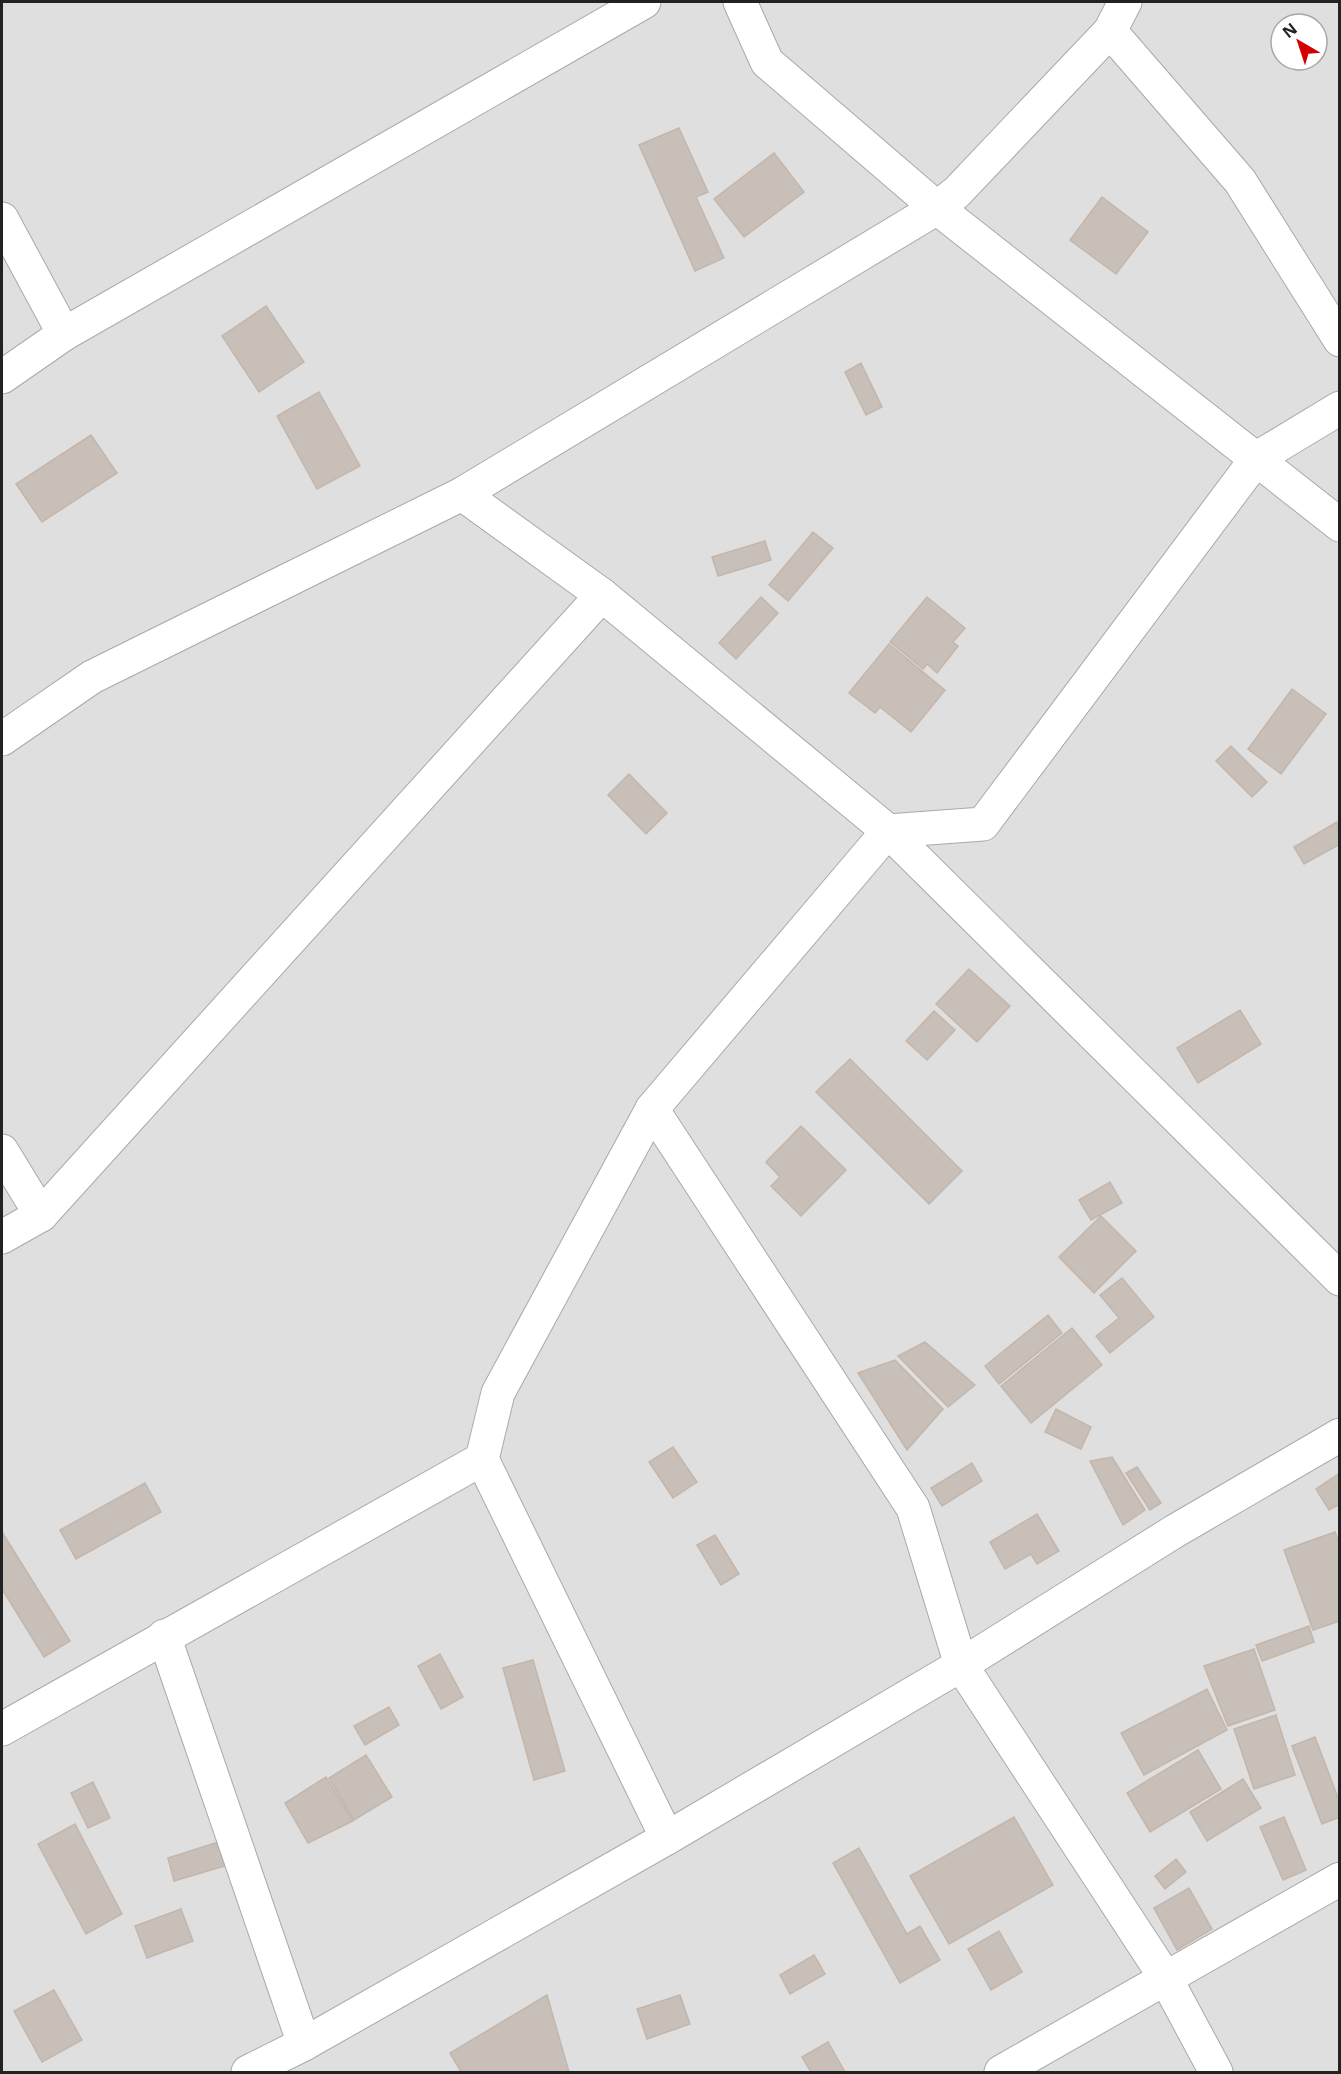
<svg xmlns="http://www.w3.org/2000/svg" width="1341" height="2074" viewBox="0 0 1341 2074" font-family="'Noto Sans',sans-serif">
	<rect width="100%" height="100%" fill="#f2efe9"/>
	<path fill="#e0dfdf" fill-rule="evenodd" d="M 2,2 L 1339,2 L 1339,2072 L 2,2072 ZM 1281,24 L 1317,24 L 1317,60 L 1281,60 Z"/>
	<g fill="#c7bfb8" stroke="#c4b6ab" stroke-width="1.5">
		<path d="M 679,128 L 708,192 L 696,197 L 724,258 L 695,271 L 639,145 Z"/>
		<path d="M 774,153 L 804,192 L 744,237 L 714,199 Z"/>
		<path d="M 1102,197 L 1148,232 L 1116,274 L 1070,240 Z"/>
		<path d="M 266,306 L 304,362 L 259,392 L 222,336 Z"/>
		<path d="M 861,363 L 882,407 L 866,415 L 845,372 Z"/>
		<path d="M 319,392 L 360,466 L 317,489 L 277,416 Z"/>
		<path d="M 91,435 L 117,473 L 42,522 L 16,484 Z"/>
		<path d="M 813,532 L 833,548 L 788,601 L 769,585 Z"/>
		<path d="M 765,541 L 771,560 L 718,576 L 712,557 Z"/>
		<path d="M 761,597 L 778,613 L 736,659 L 719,643 Z"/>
		<path d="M 927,597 L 965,628 L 953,642 L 958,646 L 937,673 L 927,664 L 923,669 L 890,642 Z"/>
		<path d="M 889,644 L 945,690 L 911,732 L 880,707 L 875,713 L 849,693 Z"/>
		<path d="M 1292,689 L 1326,714 L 1281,774 L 1248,749 Z"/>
		<path d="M 1231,746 L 1267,782 L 1252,797 L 1216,761 Z"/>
		<path d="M 629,774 L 667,813 L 646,834 L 608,795 Z"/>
		<path d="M 1337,822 L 1340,844 L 1304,864 L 1294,847 Z"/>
		<path d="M 969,969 L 1010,1006 L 977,1042 L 936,1004 Z"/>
		<path d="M 1240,1010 L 1261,1044 L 1198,1083 L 1177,1048 Z"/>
		<path d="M 934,1011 L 955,1030 L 927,1060 L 906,1041 Z"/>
		<path d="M 850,1059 L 962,1171 L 929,1204 L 816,1092 Z"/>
		<path d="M 801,1126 L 846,1170 L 801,1216 L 771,1186 L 780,1177 L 766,1162 Z"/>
		<path d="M 1110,1182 L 1122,1203 L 1091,1220 L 1079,1200 Z"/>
		<path d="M 1101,1216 L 1136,1251 L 1094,1293 L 1059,1257 Z"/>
		<path d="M 1122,1278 L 1154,1317 L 1110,1353 L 1096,1336 L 1119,1318 L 1100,1295 Z"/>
		<path d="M 1048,1315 L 1062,1333 L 999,1384 L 985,1366 Z"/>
		<path d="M 1072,1328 L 1102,1365 L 1031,1423 L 1001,1386 Z"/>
		<path d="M 925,1342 L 975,1385 L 948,1407 L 898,1356 Z"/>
		<path d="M 895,1360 L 943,1409 L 907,1450 L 858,1373 Z"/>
		<path d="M 1056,1409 L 1091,1427 L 1081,1449 L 1045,1432 Z"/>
		<path d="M 673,1447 L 697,1482 L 673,1498 L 649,1462 Z"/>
		<path d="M 1112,1457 L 1145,1510 L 1123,1525 L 1090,1461 Z"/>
		<path d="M 972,1463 L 982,1481 L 942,1506 L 931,1488 Z"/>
		<path d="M 1137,1467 L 1161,1503 L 1150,1510 L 1126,1473 Z"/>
		<path d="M 1340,1473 L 1340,1504 L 1329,1510 L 1316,1489 Z"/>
		<path d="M 145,1483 L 161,1512 L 76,1559 L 60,1530 Z"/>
		<path d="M 1037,1514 L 1059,1551 L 1037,1564 L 1031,1554 L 1005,1569 L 990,1542 Z"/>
		<path d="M 2,1532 L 70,1641 L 44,1657 L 2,1589 Z"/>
		<path d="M 1335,1532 L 1340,1546 L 1340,1621 L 1313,1630 L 1284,1550 Z"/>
		<path d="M 715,1535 L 739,1574 L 721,1585 L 697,1545 Z"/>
		<path d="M 1309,1626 L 1314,1642 L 1262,1661 L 1256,1645 Z"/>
		<path d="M 1254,1649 L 1275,1710 L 1228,1726 L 1204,1666 Z"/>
		<path d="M 440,1654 L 463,1697 L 441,1709 L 418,1666 Z"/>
		<path d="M 533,1660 L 565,1771 L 534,1780 L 503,1668 Z"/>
		<path d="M 1207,1689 L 1227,1730 L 1144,1775 L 1121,1733 Z"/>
		<path d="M 389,1707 L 399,1725 L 365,1745 L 354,1726 Z"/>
		<path d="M 1276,1715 L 1295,1775 L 1254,1789 L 1234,1729 Z"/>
		<path d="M 1315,1737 L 1340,1803 L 1340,1817 L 1322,1824 L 1292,1746 Z"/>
		<path d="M 1198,1750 L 1221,1789 L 1150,1832 L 1127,1793 Z"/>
		<path d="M 366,1755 L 392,1797 L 354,1820 L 329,1778 Z"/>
		<path d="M 326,1777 L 353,1821 L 308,1843 L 285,1803 Z"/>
		<path d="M 1243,1779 L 1261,1808 L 1207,1841 L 1190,1812 Z"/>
		<path d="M 93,1782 L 110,1818 L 88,1828 L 71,1793 Z"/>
		<path d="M 1014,1817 L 1053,1885 L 949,1944 L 910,1876 Z"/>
		<path d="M 1284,1817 L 1306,1870 L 1283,1880 L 1260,1827 Z"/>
		<path d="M 75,1824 L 122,1914 L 86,1934 L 38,1844 Z"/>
		<path d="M 231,1838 L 238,1862 L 174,1881 L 168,1858 Z"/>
		<path d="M 859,1848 L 907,1934 L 920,1926 L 940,1960 L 900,1983 L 833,1863 Z"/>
		<path d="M 1176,1859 L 1186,1872 L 1165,1889 L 1155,1876 Z"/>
		<path d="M 1189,1888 L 1212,1929 L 1177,1950 L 1154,1908 Z"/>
		<path d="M 181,1909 L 193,1941 L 147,1958 L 135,1926 Z"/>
		<path d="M 999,1931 L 1022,1972 L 991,1990 L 968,1949 Z"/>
		<path d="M 814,1955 L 825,1974 L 790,1994 L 780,1975 Z"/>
		<path d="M 54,1990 L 82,2040 L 42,2062 L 14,2011 Z"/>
		<path d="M 547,1995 L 569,2072 L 461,2072 L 450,2053 Z"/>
		<path d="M 680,1995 L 690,2024 L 647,2039 L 637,2009 Z"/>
		<path d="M 828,2042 L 845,2072 L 811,2072 L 802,2057 Z"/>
	</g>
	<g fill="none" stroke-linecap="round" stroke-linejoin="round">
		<g stroke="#a9a9a9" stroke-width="35">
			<g id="minor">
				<path d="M 740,2 L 767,62 L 937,208 L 1340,525"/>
				<path d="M 1110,31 L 1240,181 L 1340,340"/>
				<path d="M 2,219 L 64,334"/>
				<path d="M 2,377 L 64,334 L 644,2"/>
				<path d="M 462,494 L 602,595 L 888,831 L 1340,1279"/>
				<path d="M 2,739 L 92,677 L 462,494 L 937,208 L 957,192 L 1110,31 L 1125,2"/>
				<path d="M 652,1109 L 913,1508 L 961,1665 L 1165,1977 L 1216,2072"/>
				<path d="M 2,1151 L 41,1215"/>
				<path d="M 2,1237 L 41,1215 L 602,595"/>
				<path d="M 482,1459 L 667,1838"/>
				<path d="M 164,1636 L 304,2044"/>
				<path d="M 2,1729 L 482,1459 L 498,1393 L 652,1109 L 888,831 L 983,824 L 1257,458 L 1340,408"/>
				<path d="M 248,2072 L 304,2044 L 667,1838 L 961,1665 L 1175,1531 L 1340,1435"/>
				<path d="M 1001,2072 L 1340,1879"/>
			</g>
		</g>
		<use href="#minor" stroke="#fff" stroke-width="33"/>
	</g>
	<rect width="1341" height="2074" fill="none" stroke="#222222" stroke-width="6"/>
	<g transform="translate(1299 42) rotate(321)"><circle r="28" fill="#ffffff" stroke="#a7a7a7" stroke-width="1.5"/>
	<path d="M0-4.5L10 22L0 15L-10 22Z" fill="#d40000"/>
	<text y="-9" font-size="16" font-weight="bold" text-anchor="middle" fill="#222222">N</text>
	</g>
</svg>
